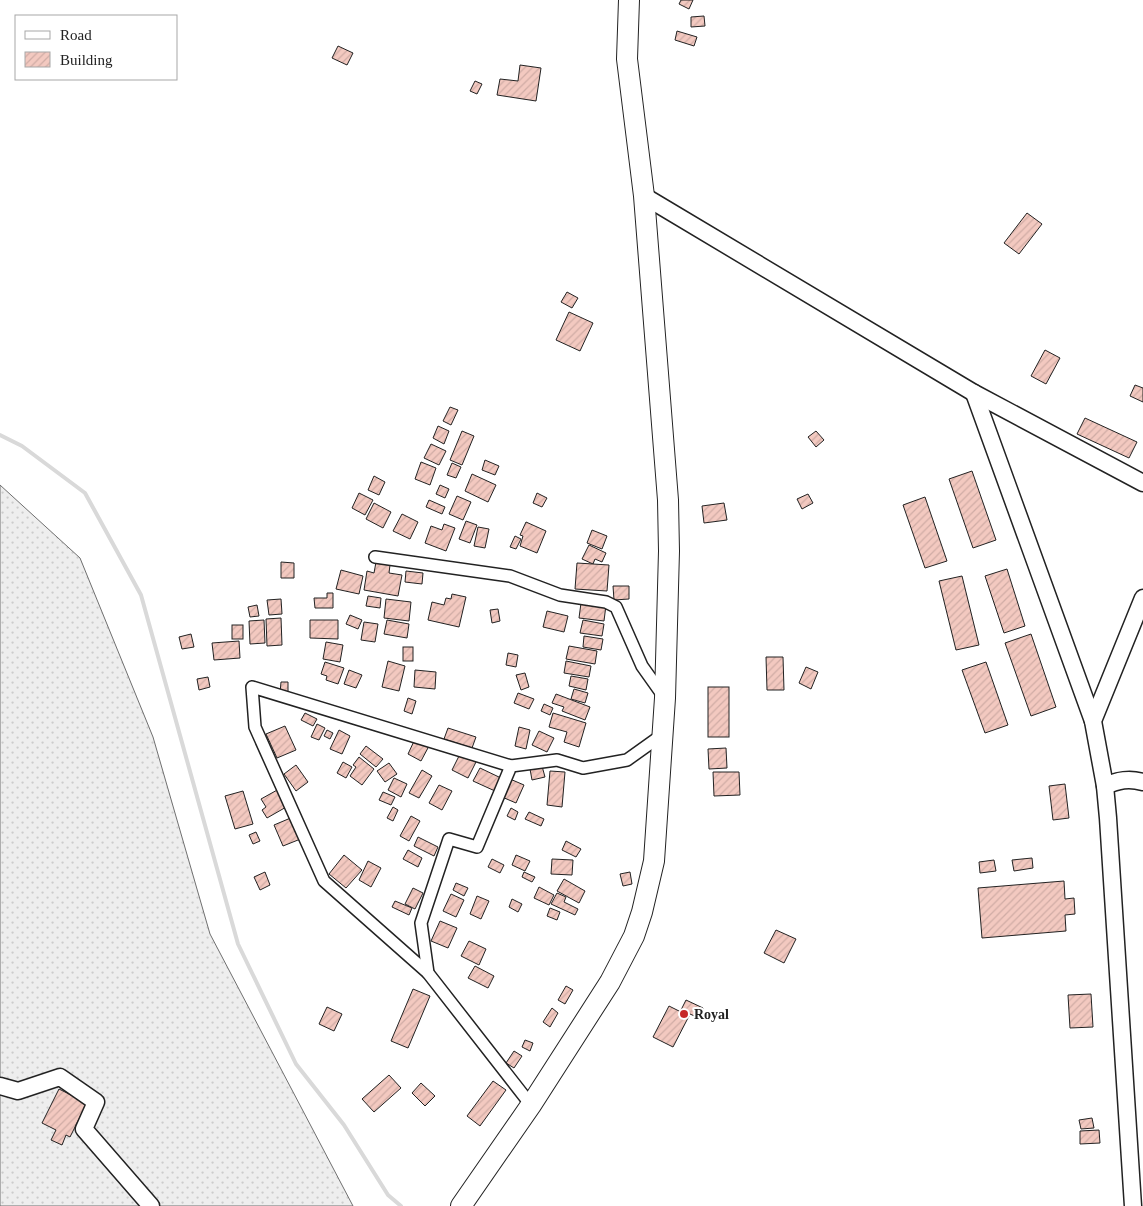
<svg xmlns="http://www.w3.org/2000/svg" width="1143" height="1206" viewBox="0 0 1143 1206" font-family="Georgia,serif">
	<defs>
		<pattern id="grass-dots" width="8" height="8" patternUnits="userSpaceOnUse" patternTransform="scale(1.25)"><rect width="8" height="8" fill="#eee"/><path d="M2 2h.1M6 6h.1" fill="none" stroke="#ccc" stroke-width="1.8" stroke-linecap="round"/></pattern>
		<pattern id="building-hatch" width="6" height="6" patternUnits="userSpaceOnUse" patternTransform="scale(1.25)"><rect width="6" height="6" fill="#f3c9c0"/><path d="M-1 1l2-2M0 6l6-6M5 7l2-2" fill="none" stroke="#d0aca5"/></pattern>
	</defs>
	<rect width="100%" height="100%" fill="#fff"/>
	<path fill="url(#grass-dots)" stroke="#6f6f6f" d="M 0,485 L 80,558 L 153,737 L 210,934 L 353,1206 L 0,1206 Z"/>
	<g fill="none" stroke-linecap="round" stroke-linejoin="round">
		<path stroke="#d9d9d9" stroke-width="4" d="M 0,435 L 22,446 L 85,493 L 141,595 L 238,944 L 296,1064 L 344,1125 L 388,1195 L 401,1206"/>
	</g>
	<g fill="url(#building-hatch)" stroke="#222">
		<path d="M 681,0 L 693,0 L 689,9 L 679,4 Z"/>
		<path d="M 704,16 L 705,26 L 691,27 L 691,17 Z"/>
		<path d="M 677,31 L 697,37 L 694,46 L 675,40 Z"/>
		<path d="M 338,46 L 353,53 L 347,65 L 332,58 Z"/>
		<path d="M 520,65 L 541,68 L 536,101 L 497,95 L 500,79 L 518,81 Z"/>
		<path d="M 475,81 L 482,84 L 477,94 L 470,91 Z"/>
		<path d="M 1027,213 L 1042,224 L 1019,254 L 1004,243 Z"/>
		<path d="M 567,292 L 578,298 L 572,308 L 561,302 Z"/>
		<path d="M 569,312 L 593,323 L 580,351 L 556,340 Z"/>
		<path d="M 1045,350 L 1060,358 L 1046,384 L 1031,376 Z"/>
		<path d="M 1135,385 L 1143,388 L 1143,402 L 1130,396 Z"/>
		<path d="M 450,407 L 458,410 L 451,425 L 443,421 Z"/>
		<path d="M 1085,418 L 1137,442 L 1129,458 L 1077,434 Z"/>
		<path d="M 438,426 L 449,431 L 444,444 L 433,438 Z"/>
		<path d="M 462,431 L 474,436 L 462,465 L 450,460 Z"/>
		<path d="M 816,431 L 824,440 L 816,447 L 808,437 Z"/>
		<path d="M 431,444 L 446,451 L 439,465 L 424,458 Z"/>
		<path d="M 485,460 L 499,466 L 495,475 L 482,470 Z"/>
		<path d="M 421,462 L 436,468 L 430,485 L 415,479 Z"/>
		<path d="M 452,463 L 461,467 L 456,478 L 447,475 Z"/>
		<path d="M 972,471 L 996,540 L 973,548 L 949,479 Z"/>
		<path d="M 472,474 L 496,485 L 488,502 L 465,491 Z"/>
		<path d="M 374,476 L 385,482 L 379,495 L 368,490 Z"/>
		<path d="M 440,485 L 449,489 L 445,498 L 436,494 Z"/>
		<path d="M 359,493 L 373,500 L 365,515 L 352,508 Z"/>
		<path d="M 537,493 L 547,498 L 542,507 L 533,503 Z"/>
		<path d="M 808,494 L 813,503 L 802,509 L 797,499 Z"/>
		<path d="M 457,496 L 471,502 L 463,520 L 449,514 Z"/>
		<path d="M 925,497 L 947,561 L 925,568 L 903,505 Z"/>
		<path d="M 429,500 L 445,507 L 442,514 L 426,507 Z"/>
		<path d="M 374,503 L 391,512 L 383,528 L 366,519 Z"/>
		<path d="M 724,503 L 727,520 L 704,523 L 702,506 Z"/>
		<path d="M 402,514 L 418,522 L 410,539 L 393,531 Z"/>
		<path d="M 466,521 L 477,525 L 470,543 L 459,539 Z"/>
		<path d="M 526,522 L 546,531 L 537,553 L 520,546 L 523,536 L 520,535 Z"/>
		<path d="M 444,524 L 455,528 L 446,551 L 425,543 L 431,526 L 442,530 Z"/>
		<path d="M 478,527 L 489,529 L 485,548 L 474,546 Z"/>
		<path d="M 592,530 L 607,536 L 602,549 L 587,543 Z"/>
		<path d="M 515,536 L 521,539 L 516,549 L 510,547 Z"/>
		<path d="M 589,545 L 606,553 L 602,562 L 595,559 L 593,564 L 582,559 Z"/>
		<path d="M 281,562 L 294,563 L 294,578 L 281,578 Z"/>
		<path d="M 376,562 L 390,565 L 389,573 L 402,575 L 398,596 L 364,590 L 367,571 L 374,573 Z"/>
		<path d="M 577,563 L 609,565 L 607,591 L 575,589 Z"/>
		<path d="M 1007,569 L 1025,626 L 1004,633 L 985,576 Z"/>
		<path d="M 341,570 L 363,576 L 359,594 L 336,589 Z"/>
		<path d="M 406,571 L 423,573 L 422,584 L 405,582 Z"/>
		<path d="M 962,576 L 979,645 L 956,650 L 939,581 Z"/>
		<path d="M 613,586 L 629,586 L 629,599 L 614,600 Z"/>
		<path d="M 327,593 L 333,593 L 333,608 L 315,608 L 314,598 L 327,598 Z"/>
		<path d="M 452,594 L 466,597 L 459,627 L 428,620 L 432,602 L 444,605 L 446,598 L 451,599 Z"/>
		<path d="M 368,596 L 381,598 L 380,608 L 366,606 Z"/>
		<path d="M 281,599 L 282,614 L 269,615 L 267,600 Z"/>
		<path d="M 386,599 L 411,602 L 409,621 L 384,618 Z"/>
		<path d="M 581,603 L 606,605 L 604,621 L 579,618 Z"/>
		<path d="M 257,605 L 259,616 L 250,617 L 248,607 Z"/>
		<path d="M 498,609 L 500,621 L 492,623 L 490,610 Z"/>
		<path d="M 547,611 L 568,616 L 564,632 L 543,627 Z"/>
		<path d="M 350,615 L 362,620 L 358,629 L 346,624 Z"/>
		<path d="M 281,618 L 282,645 L 267,646 L 266,619 Z"/>
		<path d="M 264,620 L 265,643 L 250,644 L 249,621 Z"/>
		<path d="M 310,620 L 338,620 L 338,639 L 310,638 Z"/>
		<path d="M 387,620 L 409,624 L 407,638 L 384,634 Z"/>
		<path d="M 583,620 L 604,624 L 602,636 L 580,633 Z"/>
		<path d="M 364,622 L 378,624 L 375,642 L 361,640 Z"/>
		<rect x="232" y="625" width="11" height="14"/>
		<path d="M 191,634 L 194,647 L 182,649 L 179,637 Z"/>
		<path d="M 1031,634 L 1056,707 L 1031,716 L 1005,643 Z"/>
		<path d="M 584,636 L 603,639 L 601,650 L 583,647 Z"/>
		<path d="M 239,641 L 240,658 L 214,660 L 212,643 Z"/>
		<path d="M 326,642 L 343,645 L 340,662 L 323,659 Z"/>
		<path d="M 569,646 L 597,651 L 595,664 L 566,659 Z"/>
		<rect x="403" y="647" width="10" height="14"/>
		<path d="M 508,653 L 518,655 L 516,667 L 506,665 Z"/>
		<path d="M 766,657 L 783,657 L 784,690 L 767,690 Z"/>
		<path d="M 388,661 L 405,666 L 399,691 L 382,687 Z"/>
		<path d="M 566,661 L 591,666 L 589,677 L 564,673 Z"/>
		<path d="M 325,662 L 344,668 L 338,684 L 326,680 L 327,676 L 321,674 Z"/>
		<path d="M 986,662 L 1008,725 L 985,733 L 962,670 Z"/>
		<path d="M 806,667 L 818,672 L 811,689 L 799,683 Z"/>
		<path d="M 349,670 L 362,675 L 356,688 L 344,684 Z"/>
		<path d="M 415,670 L 436,672 L 435,689 L 414,687 Z"/>
		<path d="M 525,673 L 529,687 L 521,690 L 516,675 Z"/>
		<path d="M 571,676 L 588,679 L 586,690 L 569,686 Z"/>
		<path d="M 208,677 L 210,687 L 199,690 L 197,679 Z"/>
		<path d="M 281,682 L 288,682 L 288,693 L 280,693 Z"/>
		<rect x="708" y="687" width="21" height="50"/>
		<path d="M 574,689 L 588,693 L 585,703 L 571,699 Z"/>
		<path d="M 518,693 L 534,699 L 529,709 L 514,703 Z"/>
		<path d="M 556,694 L 590,707 L 585,720 L 562,711 L 564,707 L 552,703 Z"/>
		<path d="M 408,698 L 416,701 L 412,714 L 404,711 Z"/>
		<path d="M 544,704 L 553,708 L 550,715 L 541,711 Z"/>
		<path d="M 305,713 L 317,719 L 313,726 L 301,720 Z"/>
		<path d="M 553,713 L 586,723 L 579,747 L 564,742 L 567,732 L 549,727 Z"/>
		<path d="M 317,724 L 325,728 L 319,740 L 311,737 Z"/>
		<path d="M 285,726 L 296,750 L 277,758 L 266,734 Z"/>
		<path d="M 519,727 L 530,730 L 526,749 L 515,746 Z"/>
		<path d="M 448,728 L 476,737 L 472,748 L 444,739 Z"/>
		<path d="M 327,730 L 333,733 L 330,739 L 324,736 Z"/>
		<path d="M 339,730 L 350,736 L 342,754 L 330,749 Z"/>
		<path d="M 539,731 L 554,738 L 547,752 L 532,745 Z"/>
		<path d="M 415,739 L 429,746 L 421,761 L 408,754 Z"/>
		<path d="M 366,746 L 383,759 L 376,767 L 360,754 Z"/>
		<path d="M 726,748 L 727,768 L 709,769 L 708,749 Z"/>
		<path d="M 460,754 L 476,762 L 468,778 L 452,770 Z"/>
		<path d="M 359,757 L 374,769 L 362,785 L 350,776 L 356,767 L 353,765 Z"/>
		<path d="M 343,762 L 352,767 L 346,778 L 337,773 Z"/>
		<path d="M 389,763 L 397,774 L 385,782 L 377,771 Z"/>
		<path d="M 296,765 L 308,782 L 296,791 L 284,774 Z"/>
		<path d="M 542,766 L 545,777 L 532,780 L 530,769 Z"/>
		<path d="M 480,768 L 501,778 L 495,791 L 473,781 Z"/>
		<path d="M 422,770 L 432,776 L 419,798 L 409,793 Z"/>
		<path d="M 550,771 L 565,772 L 562,807 L 547,805 Z"/>
		<path d="M 713,772 L 739,772 L 740,795 L 714,796 Z"/>
		<path d="M 394,778 L 407,784 L 401,797 L 388,790 Z"/>
		<path d="M 510,779 L 524,785 L 516,803 L 502,797 Z"/>
		<path d="M 1065,784 L 1069,818 L 1053,820 L 1049,786 Z"/>
		<path d="M 439,785 L 452,791 L 442,810 L 429,803 Z"/>
		<path d="M 279,789 L 288,806 L 267,818 L 262,810 L 266,807 L 261,799 Z"/>
		<path d="M 243,791 L 253,824 L 235,829 L 225,796 Z"/>
		<path d="M 383,792 L 395,797 L 391,805 L 379,800 Z"/>
		<path d="M 393,807 L 398,810 L 393,821 L 387,818 Z"/>
		<path d="M 511,808 L 518,812 L 515,820 L 507,816 Z"/>
		<path d="M 529,812 L 544,819 L 541,826 L 525,819 Z"/>
		<path d="M 411,816 L 420,821 L 409,841 L 400,836 Z"/>
		<path d="M 293,817 L 303,838 L 283,846 L 274,825 Z"/>
		<path d="M 256,832 L 260,841 L 253,844 L 249,835 Z"/>
		<path d="M 418,837 L 438,847 L 434,856 L 414,846 Z"/>
		<path d="M 566,841 L 581,849 L 576,857 L 562,850 Z"/>
		<path d="M 408,850 L 422,858 L 418,867 L 403,859 Z"/>
		<path d="M 344,855 L 362,870 L 346,888 L 329,874 Z"/>
		<path d="M 516,855 L 530,861 L 525,871 L 512,865 Z"/>
		<path d="M 1032,858 L 1033,868 L 1014,871 L 1012,860 Z"/>
		<path d="M 492,859 L 504,865 L 500,873 L 488,867 Z"/>
		<path d="M 552,859 L 573,860 L 572,875 L 551,874 Z"/>
		<path d="M 994,860 L 996,871 L 980,873 L 979,862 Z"/>
		<path d="M 368,861 L 381,868 L 371,887 L 359,880 Z"/>
		<path d="M 265,872 L 270,885 L 260,890 L 254,877 Z"/>
		<path d="M 524,872 L 535,877 L 532,882 L 522,877 Z"/>
		<path d="M 630,872 L 632,884 L 623,886 L 620,874 Z"/>
		<path d="M 564,879 L 585,891 L 579,903 L 557,891 Z"/>
		<path d="M 1064,881 L 1065,899 L 1074,898 L 1075,914 L 1065,915 L 1066,931 L 982,938 L 978,888 Z"/>
		<path d="M 456,883 L 468,888 L 464,896 L 453,890 Z"/>
		<path d="M 539,887 L 554,895 L 549,905 L 534,898 Z"/>
		<path d="M 413,888 L 423,893 L 415,909 L 405,904 Z"/>
		<path d="M 557,893 L 566,897 L 564,902 L 578,909 L 575,915 L 551,904 Z"/>
		<path d="M 451,894 L 464,900 L 456,917 L 443,911 Z"/>
		<path d="M 477,896 L 489,901 L 481,919 L 470,914 Z"/>
		<path d="M 512,899 L 522,904 L 518,912 L 509,907 Z"/>
		<path d="M 395,901 L 412,908 L 409,915 L 392,907 Z"/>
		<path d="M 550,908 L 560,912 L 557,920 L 547,916 Z"/>
		<path d="M 440,921 L 457,928 L 448,948 L 431,941 Z"/>
		<path d="M 776,930 L 796,939 L 784,963 L 764,953 Z"/>
		<path d="M 469,941 L 486,949 L 479,965 L 461,956 Z"/>
		<path d="M 475,966 L 494,976 L 488,988 L 468,978 Z"/>
		<path d="M 566,986 L 573,990 L 565,1004 L 558,1000 Z"/>
		<path d="M 413,989 L 430,996 L 408,1048 L 391,1041 Z"/>
		<path d="M 1091,994 L 1093,1027 L 1070,1028 L 1068,995 Z"/>
		<path d="M 686,1000 L 703,1008 L 699,1018 L 681,1010 Z"/>
		<path d="M 669,1006 L 689,1016 L 673,1047 L 653,1037 Z"/>
		<path d="M 327,1007 L 342,1014 L 334,1031 L 319,1024 Z"/>
		<path d="M 552,1008 L 558,1013 L 550,1027 L 543,1022 Z"/>
		<path d="M 525,1040 L 533,1043 L 530,1051 L 522,1047 Z"/>
		<path d="M 514,1051 L 522,1056 L 514,1068 L 506,1063 Z"/>
		<path d="M 389,1075 L 401,1088 L 374,1112 L 362,1099 Z"/>
		<path d="M 493,1081 L 506,1090 L 480,1126 L 467,1116 Z"/>
		<path d="M 421,1083 L 435,1096 L 425,1106 L 412,1093 Z"/>
		<path d="M 59,1089 L 87,1103 L 70,1137 L 66,1135 L 62,1145 L 51,1140 L 56,1130 L 42,1123 Z"/>
		<path d="M 1092,1118 L 1094,1128 L 1081,1129 L 1079,1120 Z"/>
		<path d="M 1099,1130 L 1100,1143 L 1080,1144 L 1080,1131 Z"/>
	</g>
	<g fill="none" stroke-linecap="round" stroke-linejoin="round">
		<g stroke="#222" stroke-width="14">
			<g id="street">
				<path d="M 375,557 L 510,576 L 560,595 L 606,602 L 616,607 L 642,666 L 664,697"/>
				<path d="M 428,973 L 324,881 L 255,727 L 252,687 L 511,766"/>
				<path d="M 531,1105 L 428,973 L 421,923 L 449,839 L 477,847 L 511,766 L 557,760 L 583,768 L 627,760 L 662,735"/>
			</g>
		</g>
		<g stroke="#222" stroke-width="19">
			<g id="secondary">
				<path d="M 644,196 L 974,393 L 1143,483"/>
				<path d="M 974,393 L 1093,721"/>
				<path d="M 1105,786 C 1118,780 1129,778 1143,782"/>
				<path d="M 0,1086 L 18,1091 L 60,1077 L 96,1102 L 84,1129 L 151,1206"/>
				<path d="M 1133,1206 L 1108,818 L 1105,786 L 1093,721 L 1143,598"/>
			</g>
		</g>
		<g stroke="#222" stroke-width="22">
			<path id="highway" d="M 461,1206 L 531,1105 L 610,982 L 634,936 L 642,912 L 654,861 L 665,698 L 669,551 L 668,500 L 644,196 L 627,59 L 629,0"/>
		</g>
		<use href="#street" stroke="#fff" stroke-width="11"/>
		<use href="#secondary" stroke="#fff" stroke-width="16"/>
		<use href="#highway" stroke="#fff" stroke-width="20"/>
	</g>
	<circle fill="#c62828" stroke="#fff" stroke-width="2" cx="684" cy="1014" r="5"/>
	<g text-anchor="middle" stroke-width="4" stroke-linejoin="round" paint-order="stroke">
		<g font-size="14" font-weight="bold" fill="#222" stroke="#fff" text-anchor="start">
			<text x="694" y="1019">Royal</text>
		</g>
	</g>
	<rect x="15" y="15" width="162" height="65" fill="#ffffff" stroke="#a7a7a7"/>
	<rect x="25" y="31" width="25" height="8" fill="#ffffff" stroke="#a7a7a7"/>
	<text x="60" y="40" font-size="15" fill="#222222">Road</text>
	<rect x="25" y="52" width="25" height="15" fill="url(#building-hatch)" stroke="#a7a7a7"/>
	<text x="60" y="65" font-size="15" fill="#222222">Building</text>
</svg>
